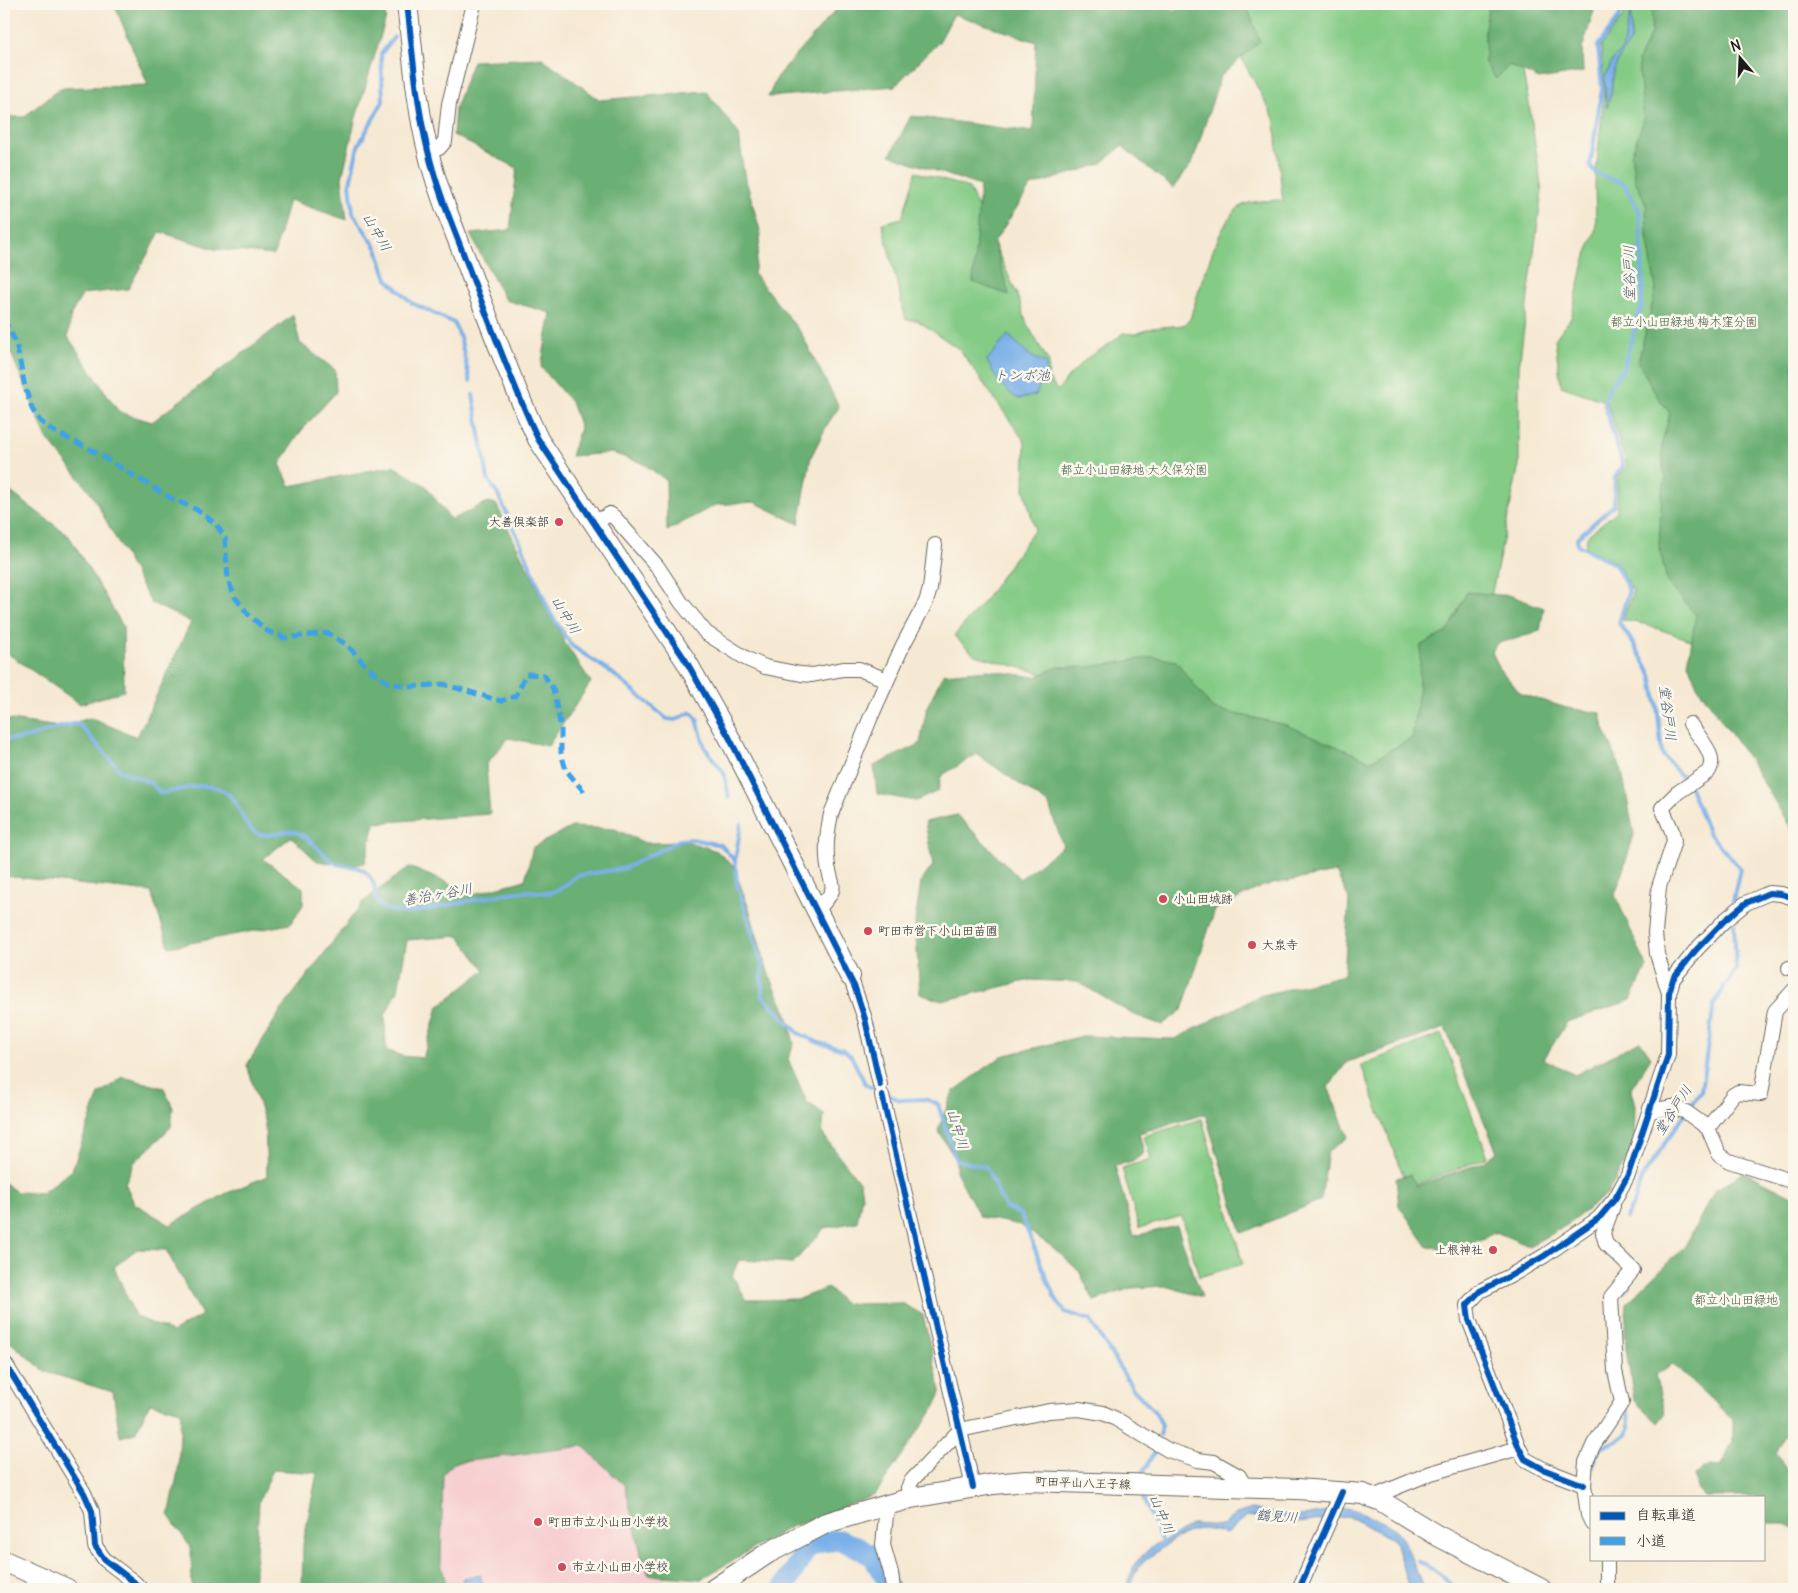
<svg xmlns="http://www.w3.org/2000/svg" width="1798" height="1593" viewBox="0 0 1798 1593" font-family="Delius,'Klee One',sans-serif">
	<rect width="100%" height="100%" fill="#fbf7ec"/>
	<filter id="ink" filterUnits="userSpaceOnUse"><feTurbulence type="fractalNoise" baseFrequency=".02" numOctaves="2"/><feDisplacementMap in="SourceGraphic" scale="10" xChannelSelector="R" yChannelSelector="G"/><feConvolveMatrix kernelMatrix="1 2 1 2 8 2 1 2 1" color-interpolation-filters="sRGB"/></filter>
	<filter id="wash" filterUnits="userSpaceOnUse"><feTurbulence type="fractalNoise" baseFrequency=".0096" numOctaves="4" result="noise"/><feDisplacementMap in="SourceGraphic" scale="20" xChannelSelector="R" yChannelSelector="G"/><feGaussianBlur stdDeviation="1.12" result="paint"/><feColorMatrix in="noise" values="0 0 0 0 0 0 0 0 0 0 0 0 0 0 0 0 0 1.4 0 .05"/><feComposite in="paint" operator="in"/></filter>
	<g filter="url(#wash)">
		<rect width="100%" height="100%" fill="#f6e9d3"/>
		<path fill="#f7cfd1" d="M 583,1446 L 625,1486 L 642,1558 L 668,1582 L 661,1589 L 444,1589 L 441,1567 L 443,1474 L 453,1463 Z"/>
		<g fill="#84cb86" stroke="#507451">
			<path d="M 1212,4 L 1509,4 L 1529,103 L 1542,191 L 1519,366 L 1519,465 L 1478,658 L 1400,778 L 1151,704 L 975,655 L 954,636 L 984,601 L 1035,529 L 1024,489 L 1025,442 L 960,350 L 917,320 L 906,320 L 882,223 L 902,218 L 916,172 L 969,188 L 1016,292 L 1027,324 L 1049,362 L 1048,378 L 1058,391 L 1069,376 L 1087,358 L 1111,343 L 1123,333 L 1136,334 L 1152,328 L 1184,325 L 1190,319 C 1198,294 1219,218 1241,206 C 1252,200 1267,201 1280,200 L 1283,203 L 1274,118 Z"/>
			<path d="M 1628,4 L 1794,4 L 1708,646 L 1644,624 L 1622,620 L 1633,591 L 1617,563 L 1585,547 L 1587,536 L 1617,511 L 1618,477 L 1627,466 L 1607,402 L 1561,386 L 1555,339 L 1571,318 L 1584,262 L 1596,228 L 1595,182 L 1604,94 L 1601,46 L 1622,18 Z"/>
			<path d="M 1441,1034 L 1488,1157 L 1408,1188 L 1361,1065 Z"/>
			<path d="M 1202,1119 L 1243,1264 L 1199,1277 L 1182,1216 L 1139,1228 L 1122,1168 L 1151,1159 L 1144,1136 Z"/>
		</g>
		<g fill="#6baf73" stroke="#446648" fill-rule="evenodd">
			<path d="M 114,4 L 383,4 L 386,18 L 355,121 L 342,178 L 347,220 L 289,200 L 274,255 L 215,249 L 160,232 L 128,289 L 83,294 L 71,314 L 68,337 L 119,412 L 152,422 L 293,315 L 300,343 L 335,370 L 336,392 L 301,431 L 280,464 L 290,486 L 393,466 L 426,486 L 451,520 L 488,502 L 496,504 L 565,643 L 591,682 L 548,746 L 508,738 L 486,765 L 490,814 L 375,823 L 365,863 L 348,866 L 317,861 L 291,837 L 263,859 L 303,888 L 303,905 L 290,924 L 169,947 L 151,892 L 4,876 L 4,719 L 59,727 L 90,718 L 137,737 L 191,622 L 151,603 L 91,493 L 46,437 L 9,348 L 4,348 L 4,117 L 24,117 L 60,88 L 148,85 Z"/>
			<path d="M 841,4 L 1144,4 L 1177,10 L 1179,4 L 1246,4 L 1260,41 L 1220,77 L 1193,162 L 1173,188 L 1122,146 L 1101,164 L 1031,186 L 994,242 L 1009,295 L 973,282 L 980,186 L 890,155 L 911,116 L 1033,132 L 1036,42 L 954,14 L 939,42 L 895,86 L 768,97 L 778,75 Z"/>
			<path d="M 1489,4 L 1596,4 L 1582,49 L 1583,72 L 1539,79 L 1509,65 L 1496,79 L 1485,63 L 1485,28 Z"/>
			<path d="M 1652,4 L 1794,4 L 1794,833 L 1751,762 L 1697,686 L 1688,663 L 1696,615 L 1667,582 L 1659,545 L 1662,492 L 1666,478 L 1663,466 L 1662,443 L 1670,413 L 1657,396 L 1638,362 L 1656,289 L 1647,236 L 1646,204 L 1635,180 L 1631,155 L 1644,119 L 1638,60 L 1651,34 Z"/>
			<path d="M 542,58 L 600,100 L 706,91 L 739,134 L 743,169 L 761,234 L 754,274 L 801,333 L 839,407 L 827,425 L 811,457 L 799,524 L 754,502 L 715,505 L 667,531 L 666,480 L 642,463 L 612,453 L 571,456 L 580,428 L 571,402 L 541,367 L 551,313 L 505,300 L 470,234 L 510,230 L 517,168 L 453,135 L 455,108 L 473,61 Z"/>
			<path d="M 4,487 L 69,536 L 123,626 L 124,691 L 80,704 L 4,651 Z"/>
			<path d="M 1467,592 L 1512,596 L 1544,608 L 1540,631 L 1515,639 L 1497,643 L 1492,652 L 1500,669 L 1521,694 L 1567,708 L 1601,713 L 1604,729 L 1622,771 L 1634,835 L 1615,895 L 1647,967 L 1631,1000 L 1567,1022 L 1544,1059 L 1575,1075 L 1640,1041 L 1651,1057 L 1631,1089 L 1635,1106 L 1634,1146 L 1608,1193 L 1567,1225 L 1529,1246 L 1496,1232 C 1471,1245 1457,1250 1428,1247 L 1399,1206 L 1396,1178 L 1410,1175 L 1417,1186 L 1484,1162 L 1497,1152 L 1445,1028 L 1347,1062 L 1328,1087 L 1348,1137 L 1328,1151 L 1321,1200 L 1242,1233 L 1205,1114 L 1139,1133 L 1144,1153 L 1135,1160 L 1115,1166 L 1134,1236 L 1177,1226 L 1202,1297 L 1165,1286 L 1131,1288 L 1094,1301 L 1079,1271 L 1051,1246 L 1020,1225 L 980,1217 L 956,1171 L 956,1160 L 938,1130 L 953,1092 L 1002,1056 L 1083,1036 L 1175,1039 L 1259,996 L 1344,975 L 1349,899 L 1336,872 L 1263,886 L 1215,910 L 1182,1010 L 1162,1025 L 1132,1014 L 1078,982 L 1030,980 L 942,1001 L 920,994 L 915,923 L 921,882 L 933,865 L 925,822 L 957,815 L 1020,879 L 1063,846 L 1049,805 L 977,754 L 941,776 L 938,791 L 916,801 L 877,794 L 874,766 L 920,744 L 927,707 L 943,674 L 987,670 L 1035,677 L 1058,667 L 1089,667 L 1154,657 L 1176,661 L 1213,709 L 1286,725 L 1371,761 L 1412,738 L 1418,696 L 1421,645 L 1447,632 Z"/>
			<path d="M 572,827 L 615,829 L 645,843 L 689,842 L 717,851 L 733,866 L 748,906 L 768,972 L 787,1014 L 794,1044 L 788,1059 L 807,1102 L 824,1114 L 822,1133 L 860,1183 L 862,1196 L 857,1222 L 825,1228 L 793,1263 L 739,1260 L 732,1275 L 746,1300 L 798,1299 L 828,1288 L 845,1304 L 902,1303 L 923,1315 L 941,1393 L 934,1408 L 875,1495 L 790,1527 L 701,1579 L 649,1575 L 642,1558 L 625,1486 L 583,1446 L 454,1463 L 443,1474 L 441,1562 L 447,1589 L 302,1589 L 303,1544 L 317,1473 L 273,1470 L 259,1501 L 254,1589 L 192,1589 L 191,1548 L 169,1516 L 178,1471 L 181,1411 L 150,1403 L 135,1433 L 120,1437 L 113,1392 L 46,1372 L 4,1337 L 4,1183 L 17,1192 L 42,1193 L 72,1170 L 99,1094 L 123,1077 L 164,1088 L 173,1108 L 171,1127 L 134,1163 L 125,1183 L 134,1203 L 170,1225 L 225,1194 L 267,1176 L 265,1124 L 247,1065 L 281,1010 L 364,901 L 409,867 L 448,883 L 470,895 L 525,880 L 533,847 ZM 459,936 L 485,970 L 438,1007 L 423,1058 L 402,1056 L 386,1050 L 385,1015 L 398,990 L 407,940 ZM 137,1249 L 166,1250 L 202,1315 L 172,1332 L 135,1316 L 114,1267 Z"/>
			<path d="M 1744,1172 L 1794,1197 L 1794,1417 L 1776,1453 L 1794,1480 L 1794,1527 L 1786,1523 L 1764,1523 L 1764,1497 L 1705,1497 L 1697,1489 L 1694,1475 L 1709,1466 L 1720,1467 L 1733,1441 L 1733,1420 L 1673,1364 L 1655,1375 L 1665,1414 L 1658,1423 L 1634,1400 L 1626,1349 L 1625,1326 L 1627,1303 L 1685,1246 L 1715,1190 Z"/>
		</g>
		<g fill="#7ab0e8" stroke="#4b6682">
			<path d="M 1631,10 L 1631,41 L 1619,58 L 1614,70 L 1611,94 L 1607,107 L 1604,78 L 1613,60 L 1622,50 Z"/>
			<path d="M 1008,335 L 1032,357 L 1046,363 L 1046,370 L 1036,395 L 1019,399 C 1005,392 992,373 987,360 Z"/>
			<path d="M 1346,1508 C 1358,1510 1367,1515 1378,1520 C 1383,1522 1388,1524 1392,1527 C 1409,1539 1414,1572 1425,1589 L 1409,1589 L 1396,1544 L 1392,1539 L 1352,1518 L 1345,1517 L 1297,1523 L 1247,1516 L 1226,1534 C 1216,1531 1204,1528 1194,1530 C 1184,1532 1145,1558 1139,1567 C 1134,1573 1132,1582 1129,1589 L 1125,1589 L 1135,1563 L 1150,1548 L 1174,1536 L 1192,1524 L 1223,1526 L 1236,1514 L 1252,1509 L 1277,1514 L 1304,1516 Z"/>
			<path d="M 832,1533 L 850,1536 L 868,1547 L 877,1561 L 903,1589 L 890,1589 C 885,1583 880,1577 876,1570 C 873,1565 871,1557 867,1553 C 863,1547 853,1543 847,1541 C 817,1533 801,1568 789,1589 L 782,1589 C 793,1575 802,1548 817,1539 C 821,1537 827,1535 832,1533 Z"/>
			<path d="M 480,1575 L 484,1589 L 465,1589 L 462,1579 Z"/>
		</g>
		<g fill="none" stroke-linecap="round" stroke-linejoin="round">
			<g stroke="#7ab0e8" stroke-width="4">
				<path d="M 1625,4 L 1618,19 L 1598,46 L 1602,88 L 1590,166 L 1596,173 L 1624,184 L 1640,212 L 1643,279 L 1641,308 L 1623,369 L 1610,386 L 1604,402 L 1623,466 L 1615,477 L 1614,505 L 1577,538 L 1578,545 L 1615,564 L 1629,590 L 1619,623 L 1633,643 L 1651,674 L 1657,705 L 1662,754 L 1689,785 L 1708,832 L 1740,868 L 1733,901"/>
				<path d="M 394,37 L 381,54 L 383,101 L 358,146 L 350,183 L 353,213 L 377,249 L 387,279 L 412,303 L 454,323 L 460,337 L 470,381"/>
				<path d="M 473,395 L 488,479 L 498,495 L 522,546 L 550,613 L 572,646 L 612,673 L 667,719 L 676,720 L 691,712 L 697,719 L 705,748 L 724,773 L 729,798"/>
				<path d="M 4,738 C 24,745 56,723 79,724 L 121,771 L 151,783 L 160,793 C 175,793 189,785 205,786 C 244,788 235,823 258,834 C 268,839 284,828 295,832 C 312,837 321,856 337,864 C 345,867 355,865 363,870 C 389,889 357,911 409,913 L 509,893 L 527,891 L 550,893 L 562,888 L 576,876 L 625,868 L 680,840 L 692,839 L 721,845 L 735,861"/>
				<path d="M 741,824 L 735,861 L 737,883 L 762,965 L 762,995 L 798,1033 L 819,1043 L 844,1050 L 851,1056 L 866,1085 L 878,1090"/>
				<path d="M 885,1093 L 900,1100 L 925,1099 L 938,1104 L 956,1160 L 986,1167 L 1005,1207 L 1021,1215 L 1054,1296 L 1065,1312 L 1090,1320 L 1133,1389 L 1155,1412 L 1162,1425 L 1159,1436"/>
				<path d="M 1688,1109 L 1701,1091 L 1714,1004 L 1736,969 L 1734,924"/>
				<path d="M 1626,1218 L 1634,1203 L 1643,1176 L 1684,1115"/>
				<path d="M 1623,1292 L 1630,1285"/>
				<path d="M 1592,1467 L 1599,1449 L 1627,1435 L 1629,1429 L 1628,1411"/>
				<path d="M 1140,1478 L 1156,1449"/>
				<path d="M 1140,1491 L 1163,1545"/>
				<path d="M 1418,1561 L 1440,1574 L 1455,1589"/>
			</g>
			<path stroke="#7ab0e8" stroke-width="21" d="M 783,1589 L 807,1548 L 821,1542 L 840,1540 L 857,1547 L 872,1556 L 885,1577"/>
		</g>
	</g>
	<g filter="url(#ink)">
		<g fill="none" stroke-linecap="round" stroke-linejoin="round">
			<g stroke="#68645c" stroke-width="16">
				<g id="street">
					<path d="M 428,152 L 439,148 L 445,141 L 449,104 L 474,4"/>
					<path d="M 594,523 L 610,514 L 615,518 L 657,566 L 681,602 L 706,633 L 747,659 L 765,667 L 801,674 L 812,675 L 843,669 L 859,669 L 887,680"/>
					<path d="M 817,910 C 844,883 828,887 827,857 C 826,843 828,828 831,814 L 870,719 L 903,645 L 926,602 L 930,589 L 935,545"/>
					<path d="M 1789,968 L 1794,968"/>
					<path d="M 850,976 L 865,1019 L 880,1085"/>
					<path d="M 1669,993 L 1657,954 L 1655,933 L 1659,887 L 1674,841 L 1672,831 L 1662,808 L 1677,793 L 1708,772 C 1719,757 1699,737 1690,724"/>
					<path d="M 882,1095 L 973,1487"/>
					<path d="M 1650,1111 L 1673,1107 L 1686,1112 L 1708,1128 L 1719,1154 L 1729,1161 L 1794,1182"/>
					<path d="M 1708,1128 L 1733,1095 L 1738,1092 L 1761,1094 L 1775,1011 L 1794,990"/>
					<path d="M 4,1362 L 84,1493 L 92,1511 L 95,1546 L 105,1560 L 134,1582 L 141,1589"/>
					<path d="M 1584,1485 L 1545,1470 L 1525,1459 L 1519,1448 L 1469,1320 L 1467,1305 L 1480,1291 L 1510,1276 L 1544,1256 L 1599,1218 L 1615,1199 L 1628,1175 L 1668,1055 L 1669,993 L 1673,979 L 1696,950 L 1724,921 L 1746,903 L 1769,893 L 1781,894 L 1794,898"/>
					<path d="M 1373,1497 L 1431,1473 L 1519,1448"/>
					<path d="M 911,1498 L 908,1488 L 912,1480 L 960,1430 L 1049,1411 L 1079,1409 L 1103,1413 L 1116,1419 L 1168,1450 L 1198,1460 L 1214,1462 L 1239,1476 L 1246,1488"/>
					<path d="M 887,1505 L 883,1545 L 891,1573 L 893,1589"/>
					<path d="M 1592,1523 L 1588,1515 L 1584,1485 L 1586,1462 L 1594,1444 L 1622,1402 L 1615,1371 L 1611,1297 L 1633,1270 L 1606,1244 L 1603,1233 L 1613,1206"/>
					<path d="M 1607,1559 L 1607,1589"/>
					<path d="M 1299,1589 L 1342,1492"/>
				</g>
			</g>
			<g stroke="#68645c" stroke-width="22">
				<g id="secondary">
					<path d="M 407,4 C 413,53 416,103 428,151 C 438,194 457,235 472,277 C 493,331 513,386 538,439 L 686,661 L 729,737 L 850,976"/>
					<path d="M 4,1561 L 67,1589"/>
					<path d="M 714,1589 L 768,1553 L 826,1523 L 911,1498 L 994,1484 L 1025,1481 L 1298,1489 L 1363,1494 L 1381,1501 L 1438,1536 L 1541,1589"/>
				</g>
			</g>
			<use href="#street" stroke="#fff" stroke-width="14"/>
			<use href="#secondary" stroke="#fff" stroke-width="20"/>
			<path stroke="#3da2ea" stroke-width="5" stroke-dasharray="10 5" stroke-linecap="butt" d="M 4,319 L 16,343 L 25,387 L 32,409 L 40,421 L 53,431 L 90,449 L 169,497 L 197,510 L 216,524 L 225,538 L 228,580 L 235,597 L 248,614 L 267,631 L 285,638 L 328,633 L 348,646 L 368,668 L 387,682 L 409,687 L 443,684 L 501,701 L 516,696 L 526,674 L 544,675 L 553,689 L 561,728 L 561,753 L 566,770 L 585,793"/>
			<g stroke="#fbf7ec" stroke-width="9">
				<g id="cycleway">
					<path d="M 407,4 C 413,53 416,103 428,151 C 438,194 457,235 472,277 C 493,331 513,386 538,439 L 686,661 L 729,737 L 855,988 L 865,1019 L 880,1085"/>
					<path d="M 882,1095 L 973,1487"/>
					<path d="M 4,1362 L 84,1493 L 92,1511 L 95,1546 L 105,1560 L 134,1582 L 141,1589"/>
					<path d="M 1584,1485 L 1545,1470 L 1525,1459 L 1519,1448 L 1469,1320 L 1467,1305 L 1480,1291 L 1510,1276 L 1544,1256 L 1599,1218 L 1615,1199 L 1628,1175 L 1668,1055 L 1669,993 L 1673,979 L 1696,950 L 1724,921 L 1746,903 L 1769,893 L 1781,894 L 1794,898"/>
					<path d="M 1299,1589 L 1342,1492"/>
				</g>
			</g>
			<use href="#cycleway" stroke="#0057b8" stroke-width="6"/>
		</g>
	</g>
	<g fill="#d1495b" stroke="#fbf7ec" stroke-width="2">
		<circle cx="559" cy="522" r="5"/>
		<circle cx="1163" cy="899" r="5"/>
		<circle cx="868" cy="931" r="5"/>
		<circle cx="1252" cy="945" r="5"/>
		<circle cx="1493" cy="1250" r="5"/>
		<circle cx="538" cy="1522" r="5"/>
		<circle cx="562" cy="1567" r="5"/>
	</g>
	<g text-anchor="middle" stroke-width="5" stroke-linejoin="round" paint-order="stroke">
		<g font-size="12" fill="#405941" stroke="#fbf7ec">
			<text x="1684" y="326">都立小山田緑地 梅木窪分園</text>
			<text x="1134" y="474">都立小山田緑地 大久保分園</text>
			<text x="1736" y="1304">都立小山田緑地</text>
		</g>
		<g font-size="12" fill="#1c1c1c" stroke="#fbf7ec" text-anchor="start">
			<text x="549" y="526" text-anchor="end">大善倶楽部</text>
			<text x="1173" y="903">小山田城跡</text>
			<text x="878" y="935">町田市営下小山田苗圃</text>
			<text x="1262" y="949">大泉寺</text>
			<text x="1483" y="1254" text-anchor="end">上根神社</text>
			<text x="548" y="1526">町田市立小山田小学校</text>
			<text x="572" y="1571">市立小山田小学校</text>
		</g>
		<g font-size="12" fill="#1c1c1c" stroke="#fbf7ec">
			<text transform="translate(1083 1483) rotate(2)" y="4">町田平山八王子線</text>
		</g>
		<g font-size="14" font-style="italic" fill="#42576e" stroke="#fbf7ec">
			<text transform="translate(377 232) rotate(60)" y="5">山中川</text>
			<text transform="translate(1629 273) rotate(-91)" y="5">堂谷戸川</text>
			<text x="1022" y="380">トンボ池</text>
			<text transform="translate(566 615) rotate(59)" y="5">山中川</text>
			<text transform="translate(1668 713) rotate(83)" y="5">堂谷戸川</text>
			<text transform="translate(438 894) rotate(-10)" y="5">善治ヶ谷川</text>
			<text transform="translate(1673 1110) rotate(-57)" y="5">堂谷戸川</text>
			<text transform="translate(958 1129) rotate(73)" y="5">山中川</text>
			<text transform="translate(1162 1514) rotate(67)" y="5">山中川</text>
			<text transform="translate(1277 1516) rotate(5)" y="5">鶴見川</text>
		</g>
	</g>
	<rect width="1798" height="1593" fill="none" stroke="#fbf7ec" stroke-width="20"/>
	<rect x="1590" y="1496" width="175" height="65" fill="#fbf7ec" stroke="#a29f99"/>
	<rect x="1600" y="1512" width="25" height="8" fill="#0057b8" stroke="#a29f99"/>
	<text x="1636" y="1520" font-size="15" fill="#1c1c1c">自転車道</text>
	<rect x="1600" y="1537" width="25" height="8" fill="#3da2ea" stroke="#a29f99"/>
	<text x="1636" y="1546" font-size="15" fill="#1c1c1c">小道</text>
	<g transform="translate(1740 58) rotate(341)" stroke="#fbf7ec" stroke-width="4" paint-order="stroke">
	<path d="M0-4L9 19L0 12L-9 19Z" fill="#1c1c1c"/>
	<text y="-8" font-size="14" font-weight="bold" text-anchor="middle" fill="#1c1c1c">N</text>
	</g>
</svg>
